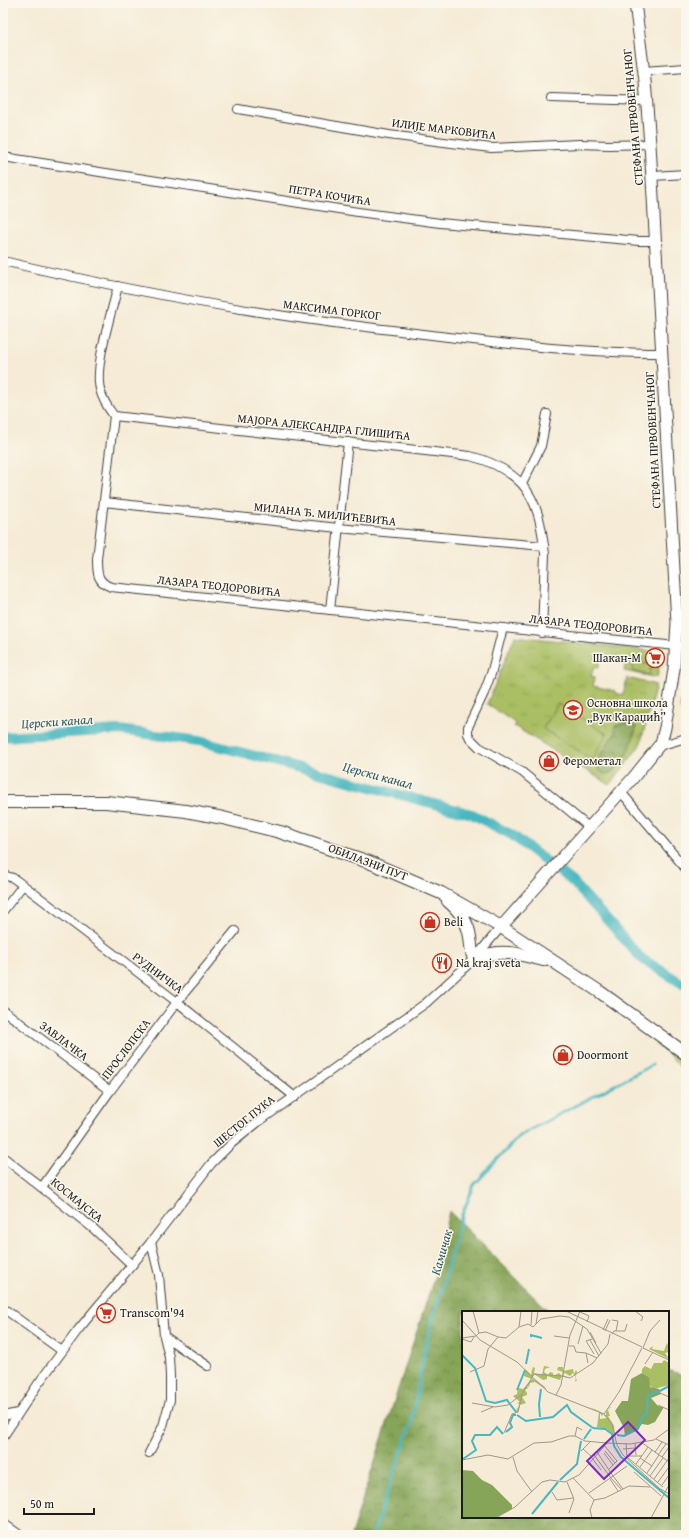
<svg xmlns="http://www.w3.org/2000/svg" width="689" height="1538" viewBox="0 0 689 1538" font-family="'Gentium Book Plus',serif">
	<defs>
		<pattern id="grass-tufts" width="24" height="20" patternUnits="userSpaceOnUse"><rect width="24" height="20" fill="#aabe63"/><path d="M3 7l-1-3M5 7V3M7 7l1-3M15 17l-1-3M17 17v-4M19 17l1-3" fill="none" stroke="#92a355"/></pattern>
		<pattern id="forest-crowns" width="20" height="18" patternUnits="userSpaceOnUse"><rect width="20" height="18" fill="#87a559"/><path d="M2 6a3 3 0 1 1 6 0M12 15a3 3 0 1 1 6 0" fill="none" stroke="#6e8649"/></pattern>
	</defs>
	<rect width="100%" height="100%" fill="#fbf7ec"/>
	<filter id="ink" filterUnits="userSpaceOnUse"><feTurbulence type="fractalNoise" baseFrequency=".025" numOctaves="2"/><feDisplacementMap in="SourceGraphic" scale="8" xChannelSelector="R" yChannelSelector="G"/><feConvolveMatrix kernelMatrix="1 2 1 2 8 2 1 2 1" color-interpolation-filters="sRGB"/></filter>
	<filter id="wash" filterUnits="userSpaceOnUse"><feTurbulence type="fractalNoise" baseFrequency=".012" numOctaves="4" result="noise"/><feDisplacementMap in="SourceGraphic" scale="16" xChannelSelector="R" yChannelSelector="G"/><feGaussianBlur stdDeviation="0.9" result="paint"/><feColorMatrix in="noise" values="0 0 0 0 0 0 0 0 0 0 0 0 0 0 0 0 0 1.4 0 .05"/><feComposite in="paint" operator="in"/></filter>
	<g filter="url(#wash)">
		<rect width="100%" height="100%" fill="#f5ebd6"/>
		<g fill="url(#grass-tufts)" stroke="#636d40">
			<path d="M 515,636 L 661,652 L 661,654 L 649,653 L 648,662 L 660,663 L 657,678 L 624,671 L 626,664 L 601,657 L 598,668 L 594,667 L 591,676 L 595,677 L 593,686 L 616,691 L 616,693 L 623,695 L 627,678 L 656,685 L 641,742 L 638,748 L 610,785 L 514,726 L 515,723 L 487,704 Z"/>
			<path d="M 684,686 L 686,688 L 686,712 L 680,709 Z"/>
			<path d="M 655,1044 L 661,1046 L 675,1057 L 686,1062 L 686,1074 L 668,1054 Z"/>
		</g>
		<g fill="url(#forest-crowns)" stroke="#52603a">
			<path d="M 628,721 L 636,727 C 635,738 622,769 610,773 C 608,774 606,773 604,774 L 600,771 L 596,765 L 601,759 L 599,755 L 608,747 C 607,743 611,736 615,735 L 615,726 Z"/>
			<path d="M 449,1211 L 550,1312 L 463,1312 L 463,1517 L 668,1517 L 668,1370 L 686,1376 L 686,1535 L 351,1535 L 435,1275 Z"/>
		</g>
		<g fill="#aabe63" stroke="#636d40">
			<path d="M 634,661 L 651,665 L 649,675 L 632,671 Z"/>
			<path d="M 558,704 L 607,734 L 592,759 L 543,729 Z"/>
		</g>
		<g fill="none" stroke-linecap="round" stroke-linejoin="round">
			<path stroke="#48b7c0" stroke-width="3" d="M 373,1535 L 390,1483 L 411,1425 L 426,1344 L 462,1215 L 474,1185 L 519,1136 L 652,1065"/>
			<path stroke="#48b7c0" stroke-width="10" d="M 3,737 L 119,730 L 199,741 L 472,814 L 512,835 L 573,882 L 641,958 L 686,986"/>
		</g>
	</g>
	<g filter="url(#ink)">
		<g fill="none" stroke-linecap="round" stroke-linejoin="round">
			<g stroke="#3d3b38" stroke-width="10">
				<g id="street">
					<path d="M 644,71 L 686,68"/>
					<path d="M 551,98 L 647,101"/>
					<path d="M 238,109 L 389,135 L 491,148 L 579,144 L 609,145 L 650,144"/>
					<path d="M 3,157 L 358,212 L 440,223 L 639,241 L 655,241"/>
					<path d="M 652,176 L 686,174"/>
					<path d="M 3,261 C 96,283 191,302 285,316 C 328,323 371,327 415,333 C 496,343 579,353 661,353"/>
					<path d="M 114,416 L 97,559 C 97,573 97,582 111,587 L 676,646"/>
					<path d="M 114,416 L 470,456 C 491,461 507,469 522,484"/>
					<path d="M 114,416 C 108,408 102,399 100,389 C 94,366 112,311 118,286"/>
					<path d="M 104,502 L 338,528 L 544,546"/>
					<path d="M 330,610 L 348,442"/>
					<path d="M 503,628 L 491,674 L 484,693 L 468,727 L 468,734 L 470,738 L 479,747 L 522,772 L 590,828"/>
					<path d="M 542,633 L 545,554 C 542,529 539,504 522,484 L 541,446 L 547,414"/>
					<path d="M 659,746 L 686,738"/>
					<path d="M 621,792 L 686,869"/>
					<path d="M 3,875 L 13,878 L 23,885 L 177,1002 L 295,1097"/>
					<path d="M 3,911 L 23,885"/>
					<path d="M 3,1010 L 110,1091"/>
					<path d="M 3,1157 L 94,1229 L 132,1265"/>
					<path d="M 42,1187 L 110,1091 L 177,1002 L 235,931"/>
					<path d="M 3,1308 L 62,1351"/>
					<path d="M 164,1336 L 208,1366"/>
					<path d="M 3,1416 L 18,1413"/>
					<path d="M 3,1437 L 38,1384 L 78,1330 L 151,1242 L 211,1164 L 231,1144 L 257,1123 L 426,1003 L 474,959 L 501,927"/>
					<path d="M 149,1453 L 163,1426 L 170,1400 L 170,1376 L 169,1357 L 164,1336 L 159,1275 L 151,1242"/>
					<path d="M 3,1523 L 20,1535"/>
				</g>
			</g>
			<g stroke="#3d3b38" stroke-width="13">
				<path id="secondary" d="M 501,927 L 633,778 L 661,743 L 665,728 L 674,669 L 677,623 L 650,144 L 645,81 L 635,3"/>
			</g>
			<g stroke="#3d3b38" stroke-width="14">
				<g id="primary">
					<path d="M 3,802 L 106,802 L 186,811 L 223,818 L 280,832 L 369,862 L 441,893 L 501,927 L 600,992 L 686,1054"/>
					<path d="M 448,901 C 460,911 468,922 470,937 C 471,944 471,952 474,959 C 480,961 485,955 491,954 C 510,950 526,956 543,960"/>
				</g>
			</g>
			<use href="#street" stroke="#fff" stroke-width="8"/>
			<use href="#secondary" stroke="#fff" stroke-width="11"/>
			<use href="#primary" stroke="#fff" stroke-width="12"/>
		</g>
	</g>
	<defs>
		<g id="supermarket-ring" transform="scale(1)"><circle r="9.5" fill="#fbf7ec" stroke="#c8321e" stroke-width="1.5"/><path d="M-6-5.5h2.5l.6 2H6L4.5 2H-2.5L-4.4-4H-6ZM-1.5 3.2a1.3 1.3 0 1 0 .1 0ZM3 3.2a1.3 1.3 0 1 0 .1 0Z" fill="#c8321e"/></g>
		<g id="school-ring" transform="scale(1)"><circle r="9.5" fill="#fbf7ec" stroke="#c8321e" stroke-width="1.5"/><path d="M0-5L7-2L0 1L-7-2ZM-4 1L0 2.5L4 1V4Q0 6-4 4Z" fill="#c8321e"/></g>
		<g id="shop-ring" transform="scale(1)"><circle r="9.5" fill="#fbf7ec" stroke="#c8321e" stroke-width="1.5"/><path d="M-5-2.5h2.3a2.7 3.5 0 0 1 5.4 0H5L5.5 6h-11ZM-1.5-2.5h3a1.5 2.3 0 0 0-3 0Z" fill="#c8321e"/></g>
		<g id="restaurant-ring" transform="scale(1)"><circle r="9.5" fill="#fbf7ec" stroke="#c8321e" stroke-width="1.5"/><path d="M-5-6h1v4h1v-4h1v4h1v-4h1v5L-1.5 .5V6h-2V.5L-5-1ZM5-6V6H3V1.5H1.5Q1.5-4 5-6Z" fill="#c8321e"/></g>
	</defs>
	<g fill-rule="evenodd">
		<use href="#supermarket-ring" x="655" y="658"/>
		<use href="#school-ring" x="573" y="710"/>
		<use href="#shop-ring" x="549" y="761"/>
		<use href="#shop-ring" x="430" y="922"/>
		<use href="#restaurant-ring" x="442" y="963"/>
		<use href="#shop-ring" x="563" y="1055"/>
		<use href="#supermarket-ring" x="106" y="1313"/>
	</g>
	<g text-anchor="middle" stroke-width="3" stroke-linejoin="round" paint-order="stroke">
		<g font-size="12" fill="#1c1c1c" stroke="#fbf7ec">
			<text transform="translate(633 117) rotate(-95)" y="4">СТЕФАНА ПРВОВЕНЧАНОГ</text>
			<text transform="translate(444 129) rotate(7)" y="4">ИЛИЈЕ МАРКОВИЋА</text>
			<text transform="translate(330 195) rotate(9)" y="4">ПЕТРА КОЧИЋА</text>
			<text transform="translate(332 310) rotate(7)" y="4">МАКСИМА ГОРКОГ</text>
			<text transform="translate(324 427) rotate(6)" y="4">МАЈОРА АЛЕКСАНДРА ГЛИШИЋА</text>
			<text transform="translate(653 440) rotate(-93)" y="4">СТЕФАНА ПРВОВЕНЧАНОГ</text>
			<text transform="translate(325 514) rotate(6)" y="4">МИЛАНА Ђ. МИЛИЋЕВИЋА</text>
			<text transform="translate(219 586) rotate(6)" y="4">ЛАЗАРА ТЕОДОРОВИЋА</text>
			<text transform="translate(591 625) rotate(6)" y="4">ЛАЗАРА ТЕОДОРОВИЋА</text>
			<text transform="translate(368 862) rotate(21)" y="4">ОБИЛАЗНИ ПУТ</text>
			<text transform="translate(158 973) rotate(37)" y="4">РУДНИЧКА</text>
			<text transform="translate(64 1041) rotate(37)" y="4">ЗАВЛАЧКА</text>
			<text transform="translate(126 1049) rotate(-53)" y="4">ПРОСЛОПСКА</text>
			<text transform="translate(244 1121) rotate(-39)" y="4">ШЕСТОГ ПУКА</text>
			<text transform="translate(77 1200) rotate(39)" y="4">КОСМАЈСКА</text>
		</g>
		<g font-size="12" fill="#1c1c1c" stroke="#fbf7ec" text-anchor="start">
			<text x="641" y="662" text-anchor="end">Шакан-М</text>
			<text x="587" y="707">Основна школа<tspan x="587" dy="14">„Вук Караџић”</tspan></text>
			<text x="563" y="765">Ферометал</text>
			<text x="444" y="926">Beli</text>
			<text x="456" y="967">Na kraj sveta</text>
			<text x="577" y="1059">Doormont</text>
			<text x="120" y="1317">Transcom'94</text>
		</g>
		<g font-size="13" font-style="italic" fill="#2e5a5e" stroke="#fbf7ec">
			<text transform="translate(57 721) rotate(-4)" y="5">Церски канал</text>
			<text transform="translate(378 775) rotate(15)" y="5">Церски канал</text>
			<text transform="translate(441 1252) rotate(-74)" y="5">Камичак</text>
		</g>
	</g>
	<g transform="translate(462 1311)">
		<rect width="207" height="207" fill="#f5ebd6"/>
		<path d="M 205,32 L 207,37 L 204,39 L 207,38 L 207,41 L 203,42 L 207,48 L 187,38 L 191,35 L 190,38 L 202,40 ZM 202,49 L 207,52 L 207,74 L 192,78 L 187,74 L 187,66 L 180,62 L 180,58 L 183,55 L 189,58 L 192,52 L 200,52 ZM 82,55 L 88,56 L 83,58 L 82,61 L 86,64 L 88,61 L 91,62 L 91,65 L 97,62 L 100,65 L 101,61 L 95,59 L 96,56 L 101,56 L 101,60 L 111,58 L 112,63 L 114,59 L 115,61 L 113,66 L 115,69 L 113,71 L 114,66 L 111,62 L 108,65 L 103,62 L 101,64 L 106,67 L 100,65 L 98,69 L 85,65 L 85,68 L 81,69 L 72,63 L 70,67 L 82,75 L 85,79 L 73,71 L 68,72 L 67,76 L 65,74 L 66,77 L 63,79 L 65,82 L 65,86 L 65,84 L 60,86 L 64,92 L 58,94 L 56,102 L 54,100 L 58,93 L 55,92 L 58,91 L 51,85 L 55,83 L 56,77 L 61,78 L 70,68 L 62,65 L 63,58 L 69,64 L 70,59 L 71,56 L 73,57 L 72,62 L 78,63 L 72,62 L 80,64 ZM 126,96 L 135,99 L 140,102 L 141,104 L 140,105 L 138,102 L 138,108 L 145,107 L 142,104 L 144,104 L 144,101 L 148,96 L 149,96 L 146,99 L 148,105 L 146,105 L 152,115 L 153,124 L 151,116 L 152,124 L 145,118 L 135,116 L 137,101 Z" fill="#aabe63"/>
		<path d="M 180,62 L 187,66 L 188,76 L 197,78 L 199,83 L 189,87 L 196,95 L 202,96 L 193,111 L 186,114 L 180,113 L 176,118 L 163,125 L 162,117 L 153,100 L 160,90 L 166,90 L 169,68 ZM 0,159 L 11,160 L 20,169 L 30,174 L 50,194 L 50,198 L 33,207 L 0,207 Z" fill="#87a559"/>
		<path fill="none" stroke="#48b7c0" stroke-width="2" d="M 69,26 L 69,24 L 80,27M 0,44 L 13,57 L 24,90 L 33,92 L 45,89 L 54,101M 64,53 L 67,38M 55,79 L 63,59M 196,81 L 207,75M 77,93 L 79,78M 77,93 L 78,106M 55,104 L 64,110 L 91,106 L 105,94 L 109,101 L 131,117M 131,117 L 143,118 L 150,123 L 152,135 L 159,146 L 207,187M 44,121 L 50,116 L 48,112 L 51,104 L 54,104M 155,124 L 162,125 L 176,118 L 180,107 L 185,102 L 186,85 L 195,81M 122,128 L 129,118M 1,148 L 14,139 L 10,130 L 13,124 L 28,124 L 35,116 L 41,123M 98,169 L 115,153 L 119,130M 70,203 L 96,171"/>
		<path fill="none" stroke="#9e988c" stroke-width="1" d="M 11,0 L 17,22 L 14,25M 104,0 L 180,36M 173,0 L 181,6 L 179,10M 118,1 L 127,5 L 125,11M 0,9 L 18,29 L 55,51 L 86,81 L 142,103 L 150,113 L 155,134 L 161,144 L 197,177 L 207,183M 150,9 L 156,10 L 154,20M 74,13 L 76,0M 69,14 L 70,0M 57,16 L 59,0M 125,18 L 139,42M 141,19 L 146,8M 143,20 L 148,9M 128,21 L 134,32M 17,22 L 24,21 L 36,26M 150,23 L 152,20 L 163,20 L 165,13M 92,25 L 107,27M 0,27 L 14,25M 0,28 L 9,31 L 12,26M 130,28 L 124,30 L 132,43M 128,29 L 137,45M 116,33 L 121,15M 107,35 L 112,35 L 114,41 L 124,42M 181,37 L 188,20 L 198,9M 181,37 L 207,49M 126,52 L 124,42 L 135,47M 183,53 L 191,41M 8,61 L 22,55 L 26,38 L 36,26 L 44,27 L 57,16 L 66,13 L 71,16 L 79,8 L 98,5 L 107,6 L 125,18M 100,65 L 108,67 L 131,52 L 146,33 L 148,23M 187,77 L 207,86M 94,84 L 99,74 L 108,24 L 118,0M 10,92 L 33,96 L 46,94 L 60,83 L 72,63 L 100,65M 196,94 L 207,99M 19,101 L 31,96M 142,103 L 157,81 L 180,37M 42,122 L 50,103 L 56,101 L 60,83M 113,125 L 115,116 L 120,119M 194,128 L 207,134M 179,131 L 207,151M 164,132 L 165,146 L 201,176M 173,132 L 174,144M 142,134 L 155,150 L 147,158M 121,138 L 130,146M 161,138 L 173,137M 119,140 L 128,131M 143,140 L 153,152M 135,141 L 151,165M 193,141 L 200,131M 142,142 L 151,154M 132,144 L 149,167M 196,144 L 204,133M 165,145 L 180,145M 51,146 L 55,160 L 70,181M 200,146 L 207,136M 130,147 L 139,159M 178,147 L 190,155M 0,149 L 26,144 L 46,148 L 72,132 L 89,131 L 107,125 L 113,125 L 123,130 L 145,132M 126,151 L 134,160M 174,153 L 186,136M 178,156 L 190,139M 172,161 L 188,175M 185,162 L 197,144M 151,165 L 161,178M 188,165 L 201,147M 111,167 L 132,189M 149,167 L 159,178M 148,168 L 156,180M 192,168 L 207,147M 105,171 L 112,188 L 107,202M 196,171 L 207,156M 200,174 L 207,164M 90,181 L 95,189 L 111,187M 127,182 L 165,155M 34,207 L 53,196 L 80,171 L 88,169 L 103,171 L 117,164 L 145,132 L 168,133 L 192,129 L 207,118M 130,207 L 128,199 L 132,189 L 143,187 L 167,175 L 189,176 L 199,185M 189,207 L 207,174"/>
		<path fill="#7b2cbf" fill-opacity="0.15" stroke="#7b2cbf" stroke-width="2" d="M 166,111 L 183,129 L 142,168 L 125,150 Z"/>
		<rect width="207" height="207" fill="none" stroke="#1c1c1c" stroke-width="2"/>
	</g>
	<rect width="689" height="1538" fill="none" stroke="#fbf7ec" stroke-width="16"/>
	<path d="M24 1508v6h70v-6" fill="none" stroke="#1c1c1c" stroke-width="2"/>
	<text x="30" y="1508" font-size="12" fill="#1c1c1c" stroke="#fbf7ec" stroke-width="3" paint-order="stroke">50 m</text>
</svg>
